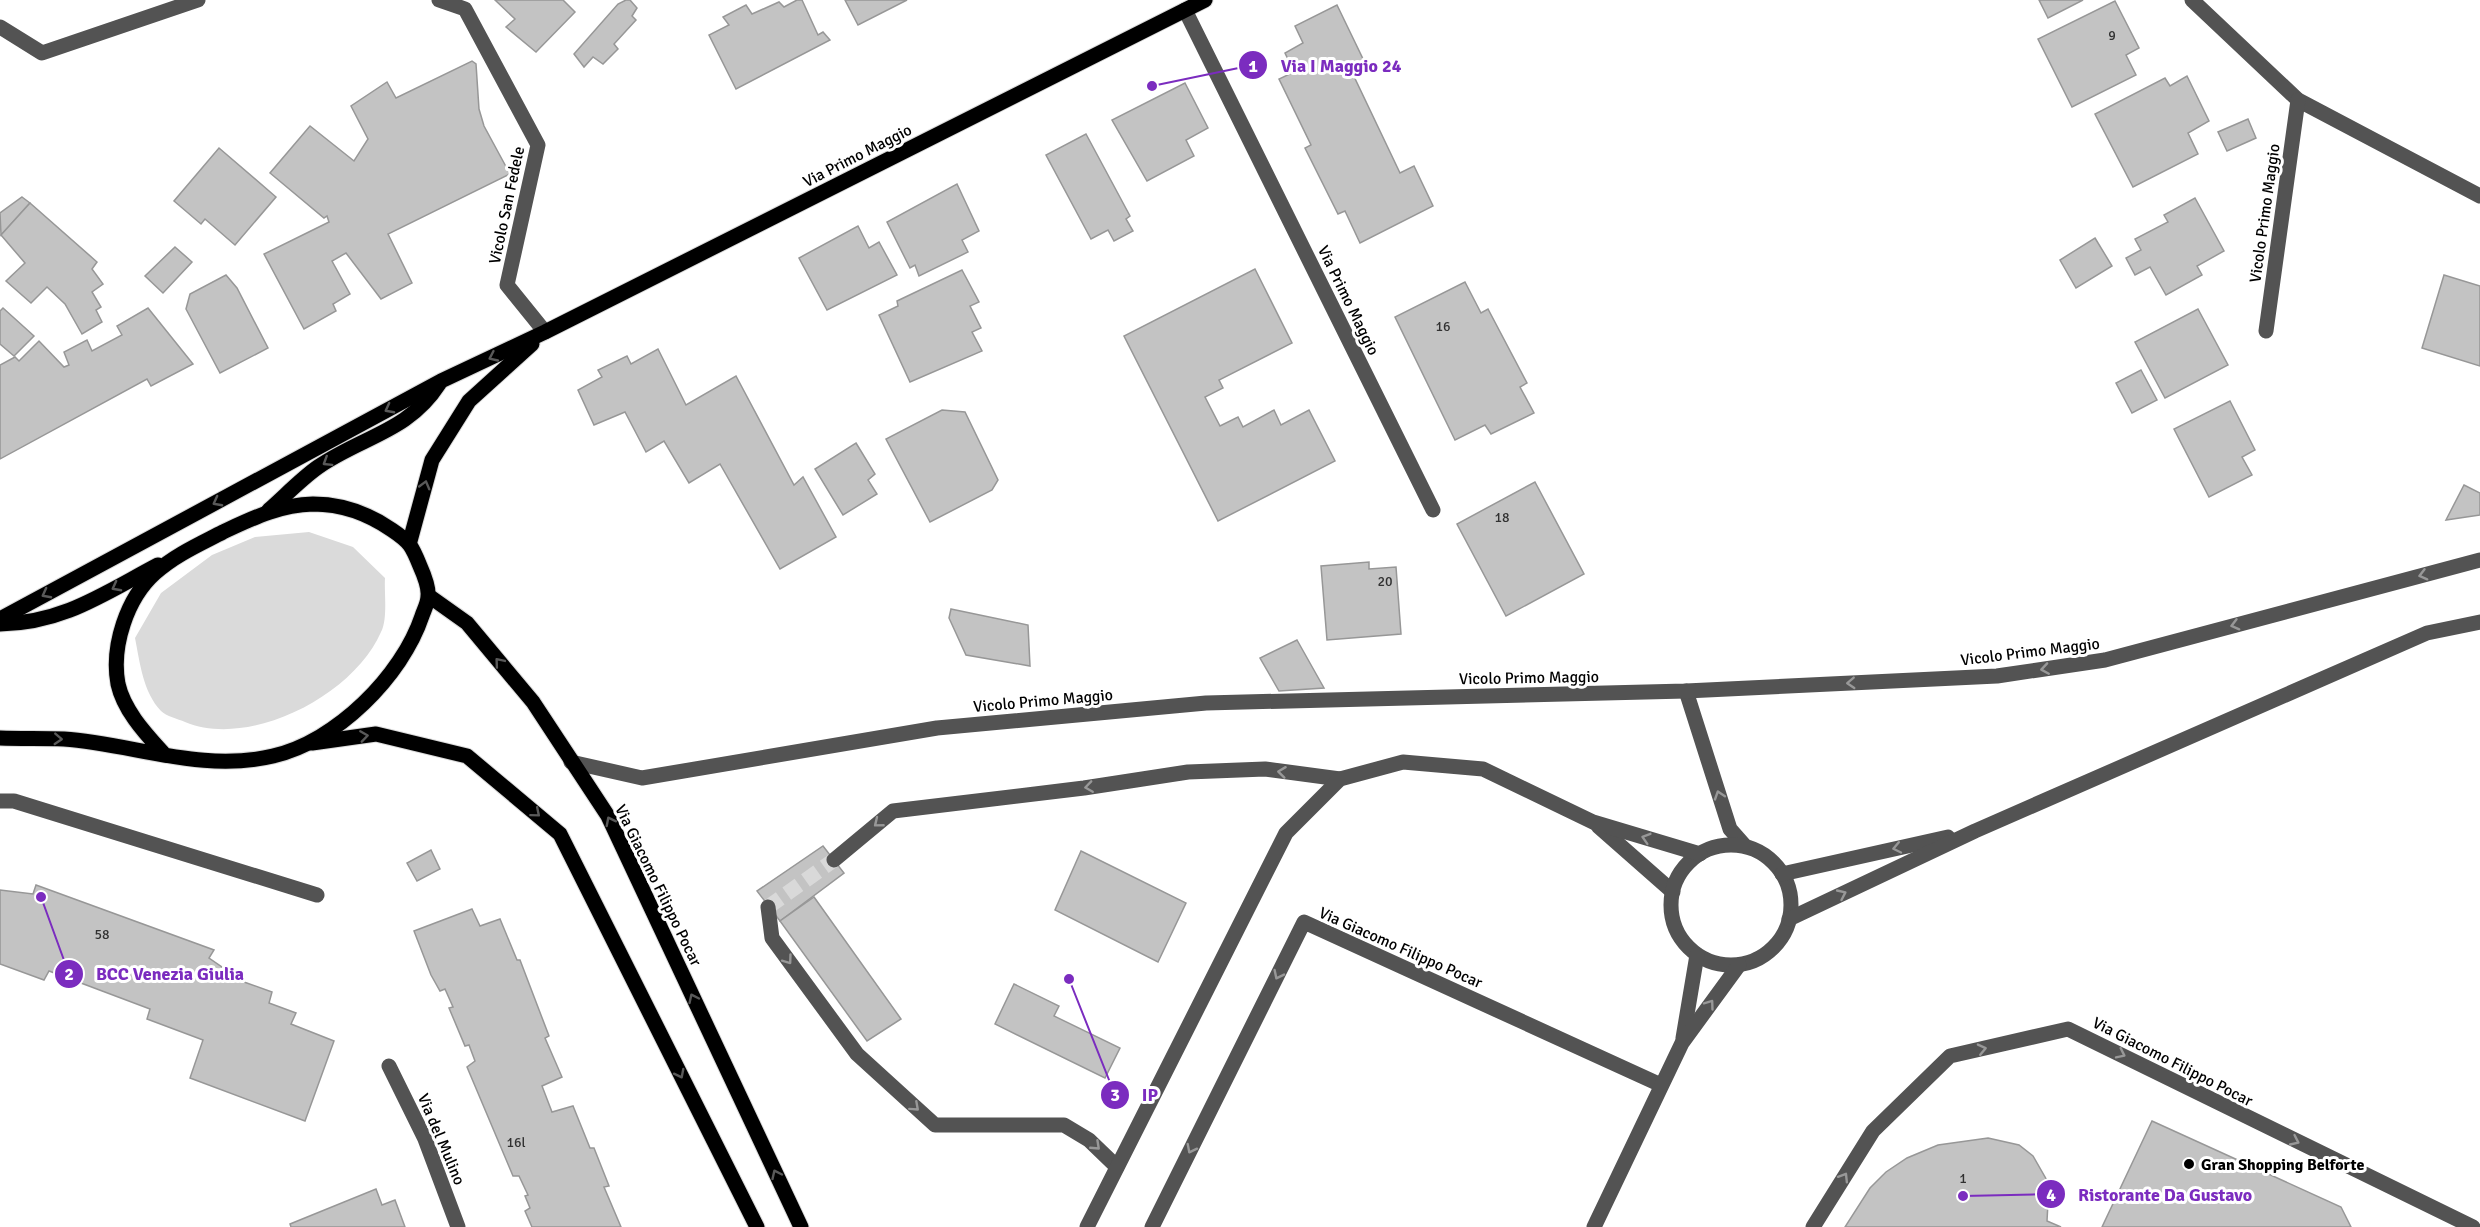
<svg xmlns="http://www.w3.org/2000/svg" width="2480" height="1227" viewBox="0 0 2480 1227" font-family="Signika,sans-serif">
	<rect width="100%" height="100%" fill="#fff"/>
	<path fill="#dadada" d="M 309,532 L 353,547 L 385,578 C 384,593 388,618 381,632 C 354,695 250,749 185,722 C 178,719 166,716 161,711 C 143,692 140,663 135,638 L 161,593 L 212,555 L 255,537 Z"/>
	<g fill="#c3c3c3" stroke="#979797" stroke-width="1.5">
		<path d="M 495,0 L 563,0 L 575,12 L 536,52 L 506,27 L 515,19 Z"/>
		<path d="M 626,0 L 630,0 L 637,8 L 632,16 L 636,20 L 614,44 L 618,49 L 603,64 L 593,57 L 584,67 L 574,54 L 618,4 Z"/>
		<path d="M 797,0 L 802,0 L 818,35 L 823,32 L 830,40 L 736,89 L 709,35 L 729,25 L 723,17 L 746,5 L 752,14 L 779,2 L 784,7 Z"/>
		<path d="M 845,0 L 907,0 L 858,25 Z"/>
		<path d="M 2039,0 L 2083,0 L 2048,18 Z"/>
		<path d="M 2115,1 L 2139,48 L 2126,55 L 2136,75 L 2072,107 L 2038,39 Z"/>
		<path d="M 1337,5 L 1364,61 L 1350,68 L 1400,173 L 1414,166 L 1433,206 L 1360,243 L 1345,211 L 1338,214 L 1305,148 L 1311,145 L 1279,79 L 1294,72 L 1285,53 L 1303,43 L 1295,26 Z"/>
		<path d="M 472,61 L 476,64 L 479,109 L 484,126 L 510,174 L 388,234 L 412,283 L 381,299 L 346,253 L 332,261 L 350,294 L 333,304 L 336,311 L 304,329 L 264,254 L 329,222 L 327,216 L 324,218 L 270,173 L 310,126 L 354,161 L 368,139 L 351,106 L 387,82 L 396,98 Z"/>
		<path d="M 2187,76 L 2209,121 L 2188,133 L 2198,154 L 2133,187 L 2095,114 L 2165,78 L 2170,86 Z"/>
		<path d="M 1185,83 L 1208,128 L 1186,140 L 1194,156 L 1147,181 L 1112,120 Z"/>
		<path d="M 2248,119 L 2256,138 L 2227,151 L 2218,132 Z"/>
		<path d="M 1086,134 L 1130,216 L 1126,219 L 1133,231 L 1114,241 L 1108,230 L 1091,239 L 1046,155 Z"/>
		<path d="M 219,148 L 276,197 L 235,245 L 205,219 L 201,224 L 174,201 Z"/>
		<path d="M 957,184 L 979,231 L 962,240 L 968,252 L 919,276 L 915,265 L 910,268 L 887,222 Z"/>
		<path d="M 22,197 L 30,203 L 1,235 L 0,213 Z"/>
		<path d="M 2195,198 L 2224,251 L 2197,266 L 2202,275 L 2166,295 L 2150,267 L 2135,275 L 2126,258 L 2141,250 L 2135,239 L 2168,222 L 2164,215 Z"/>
		<path d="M 30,203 L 97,262 L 92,269 L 103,284 L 92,292 L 101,307 L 96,310 L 102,322 L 82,334 L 65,304 L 47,287 L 31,303 L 6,281 L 25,263 L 1,235 Z"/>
		<path d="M 858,226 L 869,248 L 879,242 L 897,275 L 827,310 L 799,258 Z"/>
		<path d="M 2095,238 L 2112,266 L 2076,288 L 2060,260 Z"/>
		<path d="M 175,247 L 192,262 L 163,293 L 145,276 Z"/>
		<path d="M 1255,269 L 1292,343 L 1219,380 L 1223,388 L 1205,397 L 1220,426 L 1238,417 L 1243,427 L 1274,410 L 1281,425 L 1309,410 L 1335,461 L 1218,521 L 1124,336 Z"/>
		<path d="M 962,270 L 979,302 L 970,306 L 981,328 L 972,332 L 982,351 L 910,382 L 879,315 L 898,306 L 897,301 Z"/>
		<path d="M 226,275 L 237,288 L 268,348 L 220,373 L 186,309 L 190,294 Z"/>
		<path d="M 2444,275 L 2480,286 L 2480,366 L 2422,348 Z"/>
		<path d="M 1465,282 L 1481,313 L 1488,309 L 1527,383 L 1520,387 L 1534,413 L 1491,434 L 1485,425 L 1455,440 L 1395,317 Z"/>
		<path d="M 3,308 L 34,336 L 14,356 L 0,344 L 0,311 Z"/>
		<path d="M 148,308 L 193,364 L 151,386 L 147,379 L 0,459 L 0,365 L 15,357 L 19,361 L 39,341 L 64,367 L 69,365 L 64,352 L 87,340 L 92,351 L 122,335 L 117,326 Z"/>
		<path d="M 2198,309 L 2228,365 L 2165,398 L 2135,342 Z"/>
		<path d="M 658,349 L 686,405 L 736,376 L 794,485 L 803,477 L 836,537 L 780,569 L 720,464 L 689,483 L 664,441 L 646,452 L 625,412 L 594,425 L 578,390 L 602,377 L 598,370 L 627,356 L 631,364 Z"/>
		<path d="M 2141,370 L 2157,400 L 2132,413 L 2116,383 Z"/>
		<path d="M 2230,401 L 2255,450 L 2242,457 L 2252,475 L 2209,497 L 2174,429 Z"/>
		<path d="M 942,410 L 965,412 L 998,480 L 992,490 L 930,522 L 886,439 Z"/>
		<path d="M 856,443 L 875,474 L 868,480 L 877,494 L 843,515 L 815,469 Z"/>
		<path d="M 1535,482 L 1584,574 L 1506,616 L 1457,524 Z"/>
		<path d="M 2464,485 L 2480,493 L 2480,515 L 2446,520 Z"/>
		<path d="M 1369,562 L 1369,569 L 1396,567 L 1401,634 L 1327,640 L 1321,566 Z"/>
		<path d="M 951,609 L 1028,625 L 1030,666 L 966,655 L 949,618 Z"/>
		<path d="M 1297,640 L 1324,688 L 1279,691 L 1260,658 Z"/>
		<path d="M 823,846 L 844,873 L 780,921 L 757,891 Z"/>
		<path d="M 431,850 L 440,869 L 417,881 L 407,863 Z"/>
		<path d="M 1081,851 L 1186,903 L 1158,962 L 1055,910 Z"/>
		<path d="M 36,885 L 214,950 L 209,958 L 244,982 L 272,992 L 269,1003 L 296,1013 L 291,1024 L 334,1041 L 305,1121 L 190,1078 L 203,1040 L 147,1019 L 150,1009 L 49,971 L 44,980 L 0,964 L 0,890 L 33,894 Z"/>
		<path d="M 814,897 L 901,1019 L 867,1041 L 780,921 Z"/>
		<path d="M 472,909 L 480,926 L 500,919 L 517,960 L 520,960 L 549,1036 L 545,1038 L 562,1077 L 542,1086 L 552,1112 L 573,1106 L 590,1148 L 594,1148 L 609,1186 L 604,1187 L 621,1227 L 532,1227 L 525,1211 L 530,1208 L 525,1196 L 528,1195 L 519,1176 L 513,1176 L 467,1067 L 475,1061 L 469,1045 L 465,1046 L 449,1008 L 453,1007 L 445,989 L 440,991 L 431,975 L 414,931 Z"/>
		<path d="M 1014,984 L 1059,1006 L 1054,1016 L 1120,1048 L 1105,1078 L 995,1024 Z"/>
		<path d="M 2152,1121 L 2341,1207 L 2351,1227 L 2102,1227 Z"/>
		<path d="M 1988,1138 L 2019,1145 L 2033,1156 L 2049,1184 L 2047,1221 L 2061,1227 L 1845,1227 L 1870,1188 L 1886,1172 L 1907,1158 L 1938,1145 Z"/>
		<path d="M 376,1189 L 382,1205 L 395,1200 L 405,1227 L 291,1227 L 290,1224 Z"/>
	</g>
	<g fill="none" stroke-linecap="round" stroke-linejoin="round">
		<path stroke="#d9d9d9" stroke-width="15" stroke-dasharray="15 8" stroke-linecap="butt" d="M 768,907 L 834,860"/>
		<g stroke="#dbdbdb" stroke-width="17">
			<g id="major">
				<path d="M 269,510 C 285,496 301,479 318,467 C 363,436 408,432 439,384"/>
				<path d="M 410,541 L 432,460 L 469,401 L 532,344"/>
				<path d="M 429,596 L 467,623 L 533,702 L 608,816 L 801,1227"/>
				<path d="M 0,619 L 441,381 L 545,332 L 1205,0"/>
				<path d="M 0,624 C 63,623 103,594 158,565"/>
				<path d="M 0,738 C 21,739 43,738 64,739 C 134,744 202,773 273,756 C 336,742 402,676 422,616 C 424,610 428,603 428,596 C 429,587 424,575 420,566 C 412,546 410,542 392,530 C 369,514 342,504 313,504 C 279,505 253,518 223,532 C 200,544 175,555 155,573 C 127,598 111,646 118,684 C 124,711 146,734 164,754"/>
				<path d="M 312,743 L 376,734 L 467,756 L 560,834 L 757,1227"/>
			</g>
		</g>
		<g stroke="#535353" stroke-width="15">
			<path d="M 439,0 L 465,9 L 538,145 L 507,285 L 545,332"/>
			<path d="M 2192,0 L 2298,100 L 2480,196"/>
			<path d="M 1185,10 L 1433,510"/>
			<path d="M 0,27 L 42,53 L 198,0"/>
			<path d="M 2266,331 L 2298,100"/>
			<path d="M 1686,691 L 1730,829 L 1745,846"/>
			<path d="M 571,762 L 642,778 L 937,728 L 1206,703 L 1686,691 L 1997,676 L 2105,660 L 2480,560"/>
			<path d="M 0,801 L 14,801 L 317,895"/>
			<path d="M 1598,826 L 1673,892"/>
			<circle cx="1731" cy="905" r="60"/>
			<path d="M 834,860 L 893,811 L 1084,788 L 1188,772 L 1265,769 L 1340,779"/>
			<path d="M 1782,874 L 1948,837"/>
			<path d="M 768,907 L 772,938 L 857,1054 L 935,1125 L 1064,1125 L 1089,1140 L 1117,1167"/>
			<path d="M 1789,919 L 1975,831 L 2427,633 L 2480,622"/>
			<path d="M 1683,1038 L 1697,955"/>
			<path d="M 389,1066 L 425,1139 L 458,1227"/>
			<path d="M 1087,1227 L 1286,833 L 1340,779 L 1403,762 L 1483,769 L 1593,822 L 1700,854"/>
			<path d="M 1152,1227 L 1304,922 L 1661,1085"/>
			<path d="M 1594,1227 L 1682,1043 L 1739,965"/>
			<path d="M 1813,1227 L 1873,1131 L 1950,1056 L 2068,1029 L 2473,1227"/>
		</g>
		<use href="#major" stroke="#000" stroke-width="15"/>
	</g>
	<defs><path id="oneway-chevron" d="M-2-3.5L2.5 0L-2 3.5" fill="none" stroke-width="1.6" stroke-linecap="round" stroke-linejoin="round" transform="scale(1.5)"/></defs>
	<g stroke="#595959">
		<use href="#oneway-chevron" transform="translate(493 357) rotate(155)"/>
		<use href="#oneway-chevron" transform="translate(389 409) rotate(152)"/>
		<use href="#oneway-chevron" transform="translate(327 462) rotate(148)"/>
		<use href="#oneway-chevron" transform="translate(425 485) rotate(-75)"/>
		<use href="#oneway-chevron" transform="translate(217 502) rotate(152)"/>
		<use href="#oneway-chevron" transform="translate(116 587) rotate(152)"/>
		<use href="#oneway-chevron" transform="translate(46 594) rotate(152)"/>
		<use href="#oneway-chevron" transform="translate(499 662) rotate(-130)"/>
		<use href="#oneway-chevron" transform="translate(364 736) rotate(-8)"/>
		<use href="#oneway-chevron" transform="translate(58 739) rotate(3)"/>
		<use href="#oneway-chevron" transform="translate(536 813) rotate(40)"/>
		<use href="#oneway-chevron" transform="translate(610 821) rotate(-117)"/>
		<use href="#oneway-chevron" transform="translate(693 998) rotate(-115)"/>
		<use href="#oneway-chevron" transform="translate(680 1074) rotate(63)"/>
		<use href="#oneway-chevron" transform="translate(776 1174) rotate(-115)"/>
	</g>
	<g stroke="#989898">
		<use href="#oneway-chevron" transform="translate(2423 575) rotate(165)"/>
		<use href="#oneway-chevron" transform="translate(2235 625) rotate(165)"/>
		<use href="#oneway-chevron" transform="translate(2045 669) rotate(171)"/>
		<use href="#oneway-chevron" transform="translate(1851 683) rotate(177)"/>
		<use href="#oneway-chevron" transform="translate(1282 772) rotate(-173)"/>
		<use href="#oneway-chevron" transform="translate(1089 787) rotate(172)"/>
		<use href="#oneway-chevron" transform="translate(1719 795) rotate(-108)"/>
		<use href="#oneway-chevron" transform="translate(878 823) rotate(141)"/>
		<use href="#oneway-chevron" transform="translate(1646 838) rotate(-163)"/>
		<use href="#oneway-chevron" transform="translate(1897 848) rotate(168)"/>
		<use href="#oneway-chevron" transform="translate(1842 894) rotate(-25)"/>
		<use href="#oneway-chevron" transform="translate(788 960) rotate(54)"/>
		<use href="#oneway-chevron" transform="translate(1278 975) rotate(116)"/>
		<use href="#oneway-chevron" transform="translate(1710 1004) rotate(-54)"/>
		<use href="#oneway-chevron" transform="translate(1982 1049) rotate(-13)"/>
		<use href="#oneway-chevron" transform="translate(2121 1054) rotate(26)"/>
		<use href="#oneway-chevron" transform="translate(915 1107) rotate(42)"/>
		<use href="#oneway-chevron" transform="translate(2295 1141) rotate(25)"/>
		<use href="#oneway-chevron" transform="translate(1096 1146) rotate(43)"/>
		<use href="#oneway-chevron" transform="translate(1191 1149) rotate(117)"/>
		<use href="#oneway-chevron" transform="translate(1844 1177) rotate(-58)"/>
	</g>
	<circle fill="#000" stroke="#fff" stroke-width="2" cx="2189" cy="1164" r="6"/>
	<g text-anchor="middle" stroke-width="6" stroke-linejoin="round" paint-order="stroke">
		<g font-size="14" fill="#313131">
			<text x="2112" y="40">9</text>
			<text x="1443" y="331">16</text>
			<text x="1502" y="522">18</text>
			<text x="1385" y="586">20</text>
			<text x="102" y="939">58</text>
			<text x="516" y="1147">16l</text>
			<text x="1963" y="1183">1</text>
		</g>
		<g font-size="16" fill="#000" stroke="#fff">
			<text transform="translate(857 155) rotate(-27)" y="6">Via Primo Maggio</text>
			<text transform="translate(506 205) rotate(-78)" y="6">Vicolo San Fedele</text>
			<text transform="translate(2264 213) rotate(-82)" y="6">Vicolo Primo Maggio</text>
			<text transform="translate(1349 300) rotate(64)" y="6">Via Primo Maggio</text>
			<text transform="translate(2030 651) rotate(-7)" y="6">Vicolo Primo Maggio</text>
			<text transform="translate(1529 677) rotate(-1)" y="6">Vicolo Primo Maggio</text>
			<text transform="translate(1043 700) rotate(-5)" y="6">Vicolo Primo Maggio</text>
			<text transform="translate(659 885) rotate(64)" y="6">Via Giacomo Filippo Pocar</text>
			<text transform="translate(1401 947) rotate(24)" y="6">Via Giacomo Filippo Pocar</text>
			<text transform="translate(2173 1061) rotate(27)" y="6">Via Giacomo Filippo Pocar</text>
			<text transform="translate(442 1139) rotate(67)" y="6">Via del Mulino</text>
		</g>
		<g font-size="16" font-weight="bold" fill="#000" stroke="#fff" text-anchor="start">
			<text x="2201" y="1170">Gran Shopping Belforte</text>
		</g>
	</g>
	<path fill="none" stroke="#7b2cbf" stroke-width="2" d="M1152 86L1253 65M41 897L69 974M1069 979L1115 1095M1963 1196L2051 1194"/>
	<g fill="#7b2cbf" stroke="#fff" stroke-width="2">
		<circle cx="1152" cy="86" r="6"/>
		<circle cx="41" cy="897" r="6"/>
		<circle cx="1069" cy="979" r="6"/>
		<circle cx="1963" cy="1196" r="6"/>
		<circle cx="1253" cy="65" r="15"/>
		<circle cx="69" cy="974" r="15"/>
		<circle cx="1115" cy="1095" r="15"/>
		<circle cx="2051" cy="1194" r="15"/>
	</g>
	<g font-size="18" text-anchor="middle" font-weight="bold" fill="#fff">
		<text x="1253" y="72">1</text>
		<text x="69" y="980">2</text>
		<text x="1115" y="1101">3</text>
		<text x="2051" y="1201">4</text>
	</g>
	<g font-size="18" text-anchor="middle" font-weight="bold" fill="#7b2cbf" stroke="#fff" stroke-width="6" stroke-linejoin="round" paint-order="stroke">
		<text x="1341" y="72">Via I Maggio 24</text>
		<text x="170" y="980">BCC Venezia Giulia</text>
		<text x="1150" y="1101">IP</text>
		<text x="2165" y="1201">Ristorante Da Gustavo</text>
	</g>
</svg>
